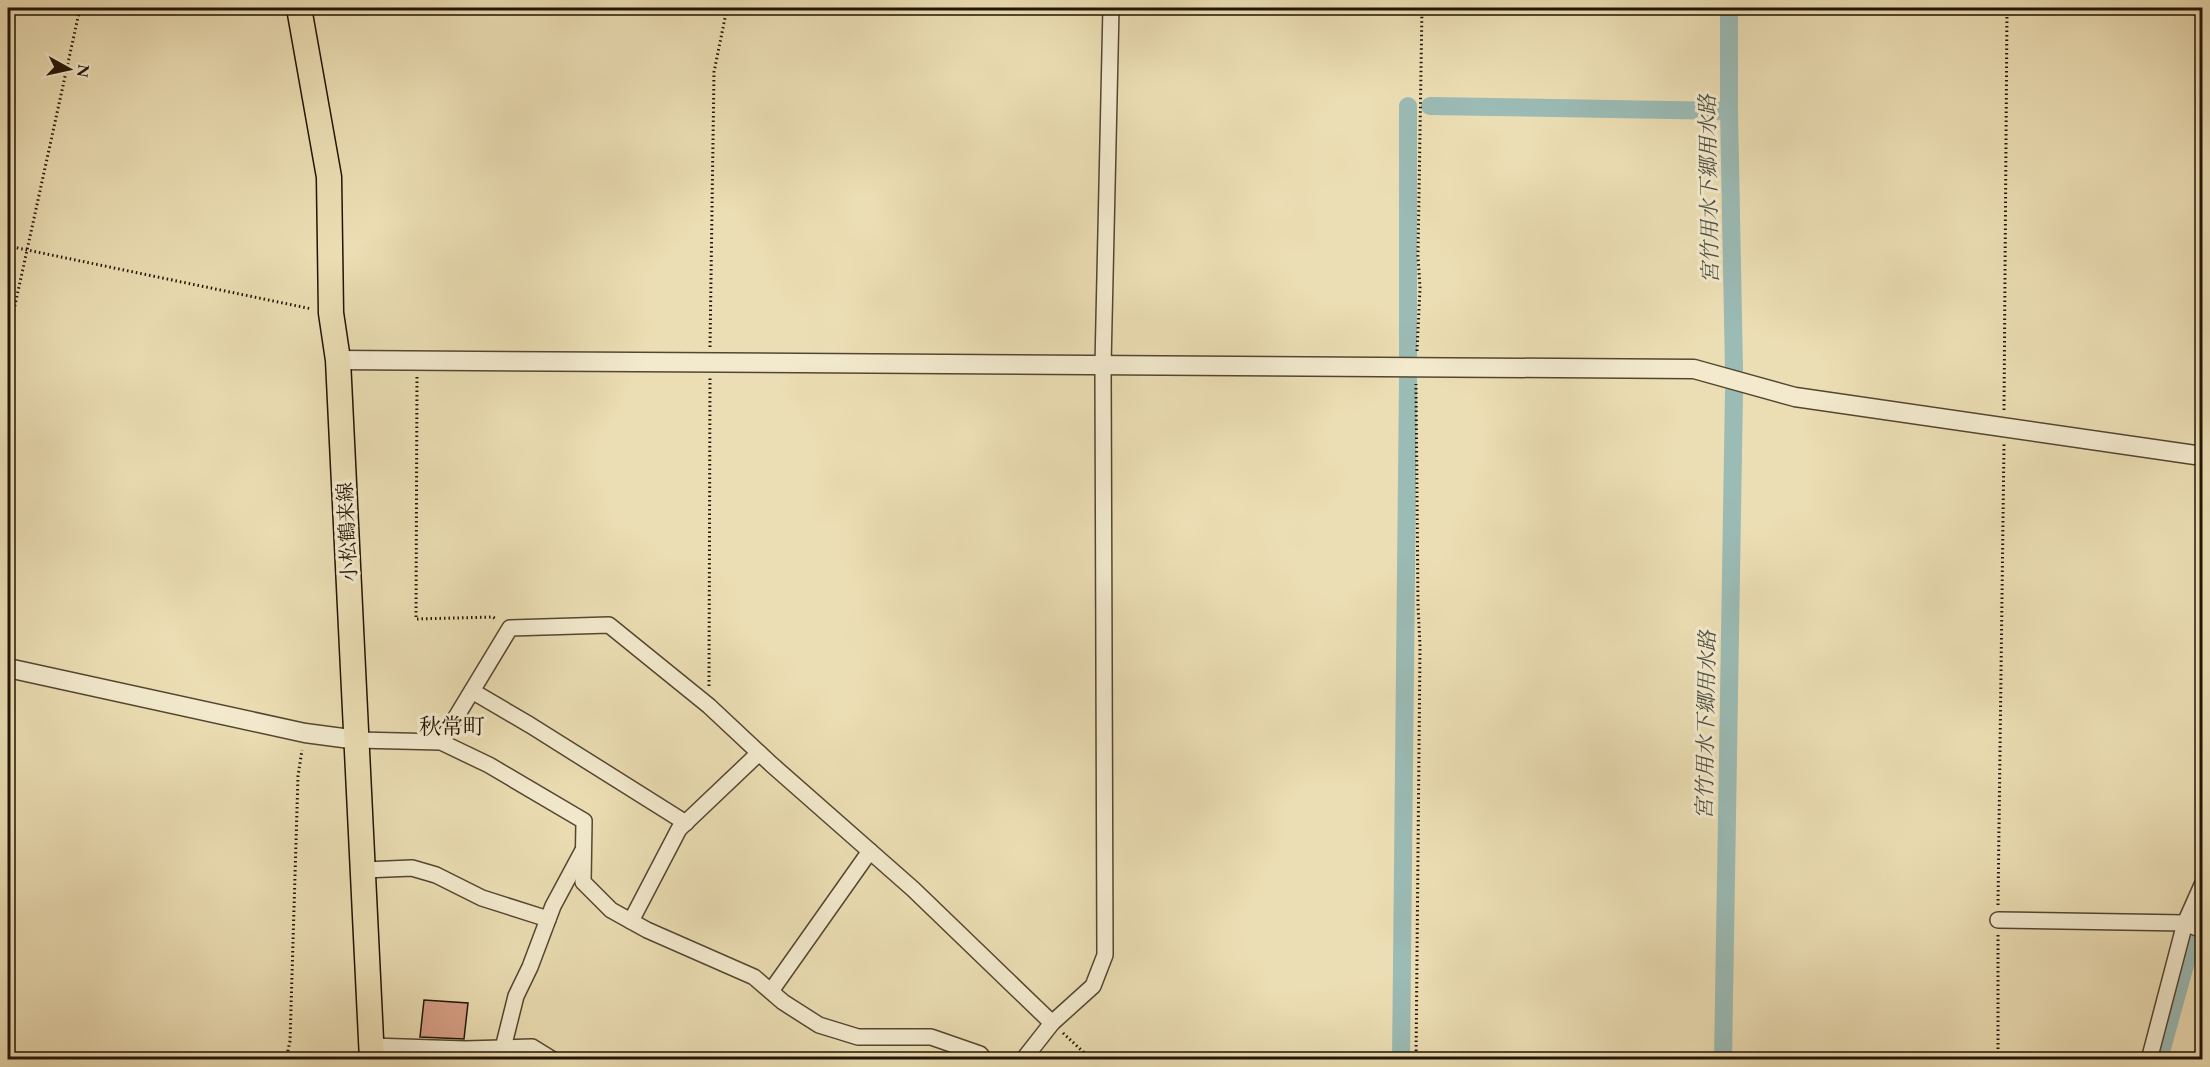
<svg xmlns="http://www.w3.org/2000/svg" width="2210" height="1067" viewBox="0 0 2210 1067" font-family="'EB Garamond','Noto Serif JP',serif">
	<rect width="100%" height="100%" fill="#ecdeb4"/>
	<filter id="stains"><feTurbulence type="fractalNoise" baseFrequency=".00333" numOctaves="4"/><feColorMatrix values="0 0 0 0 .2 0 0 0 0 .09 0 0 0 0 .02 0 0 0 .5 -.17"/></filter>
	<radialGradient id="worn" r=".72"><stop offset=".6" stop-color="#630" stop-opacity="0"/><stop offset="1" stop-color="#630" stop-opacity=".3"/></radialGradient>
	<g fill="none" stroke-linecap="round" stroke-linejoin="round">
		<g stroke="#9bbbb5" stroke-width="18">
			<path d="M 1729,8 L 1729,111 L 1734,370"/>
			<path d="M 1408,106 L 1408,356"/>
			<path d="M 1430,106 L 1729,111"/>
			<path d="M 2198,920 L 2202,905"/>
			<path d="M 2159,1059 L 2193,936"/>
			<path d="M 1401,1060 L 1408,378"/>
			<path d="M 1723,1060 L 1734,391"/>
		</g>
	</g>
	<path fill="#d79f87" stroke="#211404" stroke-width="1.5" d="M 424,1000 L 468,1003 L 464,1039 L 420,1037 Z"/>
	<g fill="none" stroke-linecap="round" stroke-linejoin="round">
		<g stroke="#544630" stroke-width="18">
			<g id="minor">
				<path d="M 472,691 L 530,725 L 686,823"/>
				<path d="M 358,740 L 441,742 L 489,765 L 584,821 L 583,882 L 611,910 L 647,930 L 754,977 L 783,1002 L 819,1025 L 858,1037 L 931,1037 L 980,1054 L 985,1060"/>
				<path d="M 441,742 L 510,628 L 609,625 L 709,706 L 771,764 L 913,889 L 1052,1023"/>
				<path d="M 364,870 L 412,868 L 436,875 L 482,898 L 548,919"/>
				<path d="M 1998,920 L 2185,923 L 2202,930"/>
				<path d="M 631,921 L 679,829 L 759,753"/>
				<path d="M 771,991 L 870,851"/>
				<path d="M 372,1046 L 465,1049 L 532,1047 L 553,1060"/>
				<path d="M 503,1048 L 516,996 L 530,967 L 553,906 L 582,852"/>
				<path d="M 1023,1060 L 1052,1023 L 1093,986 L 1105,955 L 1103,365 L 1111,8"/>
				<path d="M 2149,1060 L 2185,923 L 2202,885"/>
			</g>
		</g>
		<g stroke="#544630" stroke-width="21">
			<g id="tertiary">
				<path d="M 338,360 L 1694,369 L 1795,397 L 2202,456"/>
				<path d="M 8,668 L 305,733 L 358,740"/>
			</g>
		</g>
		<g stroke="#211404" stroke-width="27">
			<path id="primary" d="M 299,8 L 329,177 L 331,313 L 338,360 L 372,1060"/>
		</g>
		<g stroke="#211404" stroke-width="3" stroke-dasharray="1.5 3" stroke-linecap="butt">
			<path d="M 8,246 L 312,309"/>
			<path d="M 8,337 L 80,8"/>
			<path d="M 710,347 L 714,72 L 727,8"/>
			<path d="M 1417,351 L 1420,288 L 1418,256 L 1422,8"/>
			<path d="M 417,377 L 416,619 L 493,617 L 497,620"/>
			<path d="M 2004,410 L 2007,8"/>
			<path d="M 709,686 L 710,378"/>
			<path d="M 1998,905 L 2004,443"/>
			<path d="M 1998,935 L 1998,1060"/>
			<path d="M 1063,1033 L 1092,1060"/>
			<path d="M 286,1060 L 290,1041 L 298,776 L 302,750"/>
			<path d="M 1416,1060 L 1420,646 L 1418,606 L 1416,384"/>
		</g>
		<use href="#minor" stroke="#f3eace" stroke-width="15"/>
		<use href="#tertiary" stroke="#f3eace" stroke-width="18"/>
		<use href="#primary" stroke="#ecdeb4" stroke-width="24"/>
	</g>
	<g text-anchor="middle" stroke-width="6" stroke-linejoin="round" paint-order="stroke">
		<g font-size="20" fill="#211404" stroke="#f3eace">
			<text transform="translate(347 532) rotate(-93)" y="7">小松鶴来線</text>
		</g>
		<g font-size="21" font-style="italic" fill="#4c4e42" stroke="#f3eace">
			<text transform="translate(1709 189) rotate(-91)" y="7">宮竹用水下郷用水路</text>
			<text transform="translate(1706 725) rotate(-89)" y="7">宮竹用水下郷用水路</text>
		</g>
		<g font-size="22" fill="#211404" stroke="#f3eace">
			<text x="452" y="734">秋常町</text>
		</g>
	</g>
	<rect width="2210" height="1067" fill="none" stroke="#ecdeb4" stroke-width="30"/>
	<rect x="9" y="9" width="2192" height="1049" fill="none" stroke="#211404" stroke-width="3"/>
	<rect x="15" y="15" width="2180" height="1037" fill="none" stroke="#211404" stroke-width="1.5"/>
	<g transform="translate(69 69) rotate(98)" stroke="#f3eace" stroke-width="4.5" paint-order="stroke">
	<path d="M0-4.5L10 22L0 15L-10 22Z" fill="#211404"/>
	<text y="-9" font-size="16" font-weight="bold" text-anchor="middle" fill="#211404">N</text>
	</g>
	<rect width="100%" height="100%" filter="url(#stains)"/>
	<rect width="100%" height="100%" fill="url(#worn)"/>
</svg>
